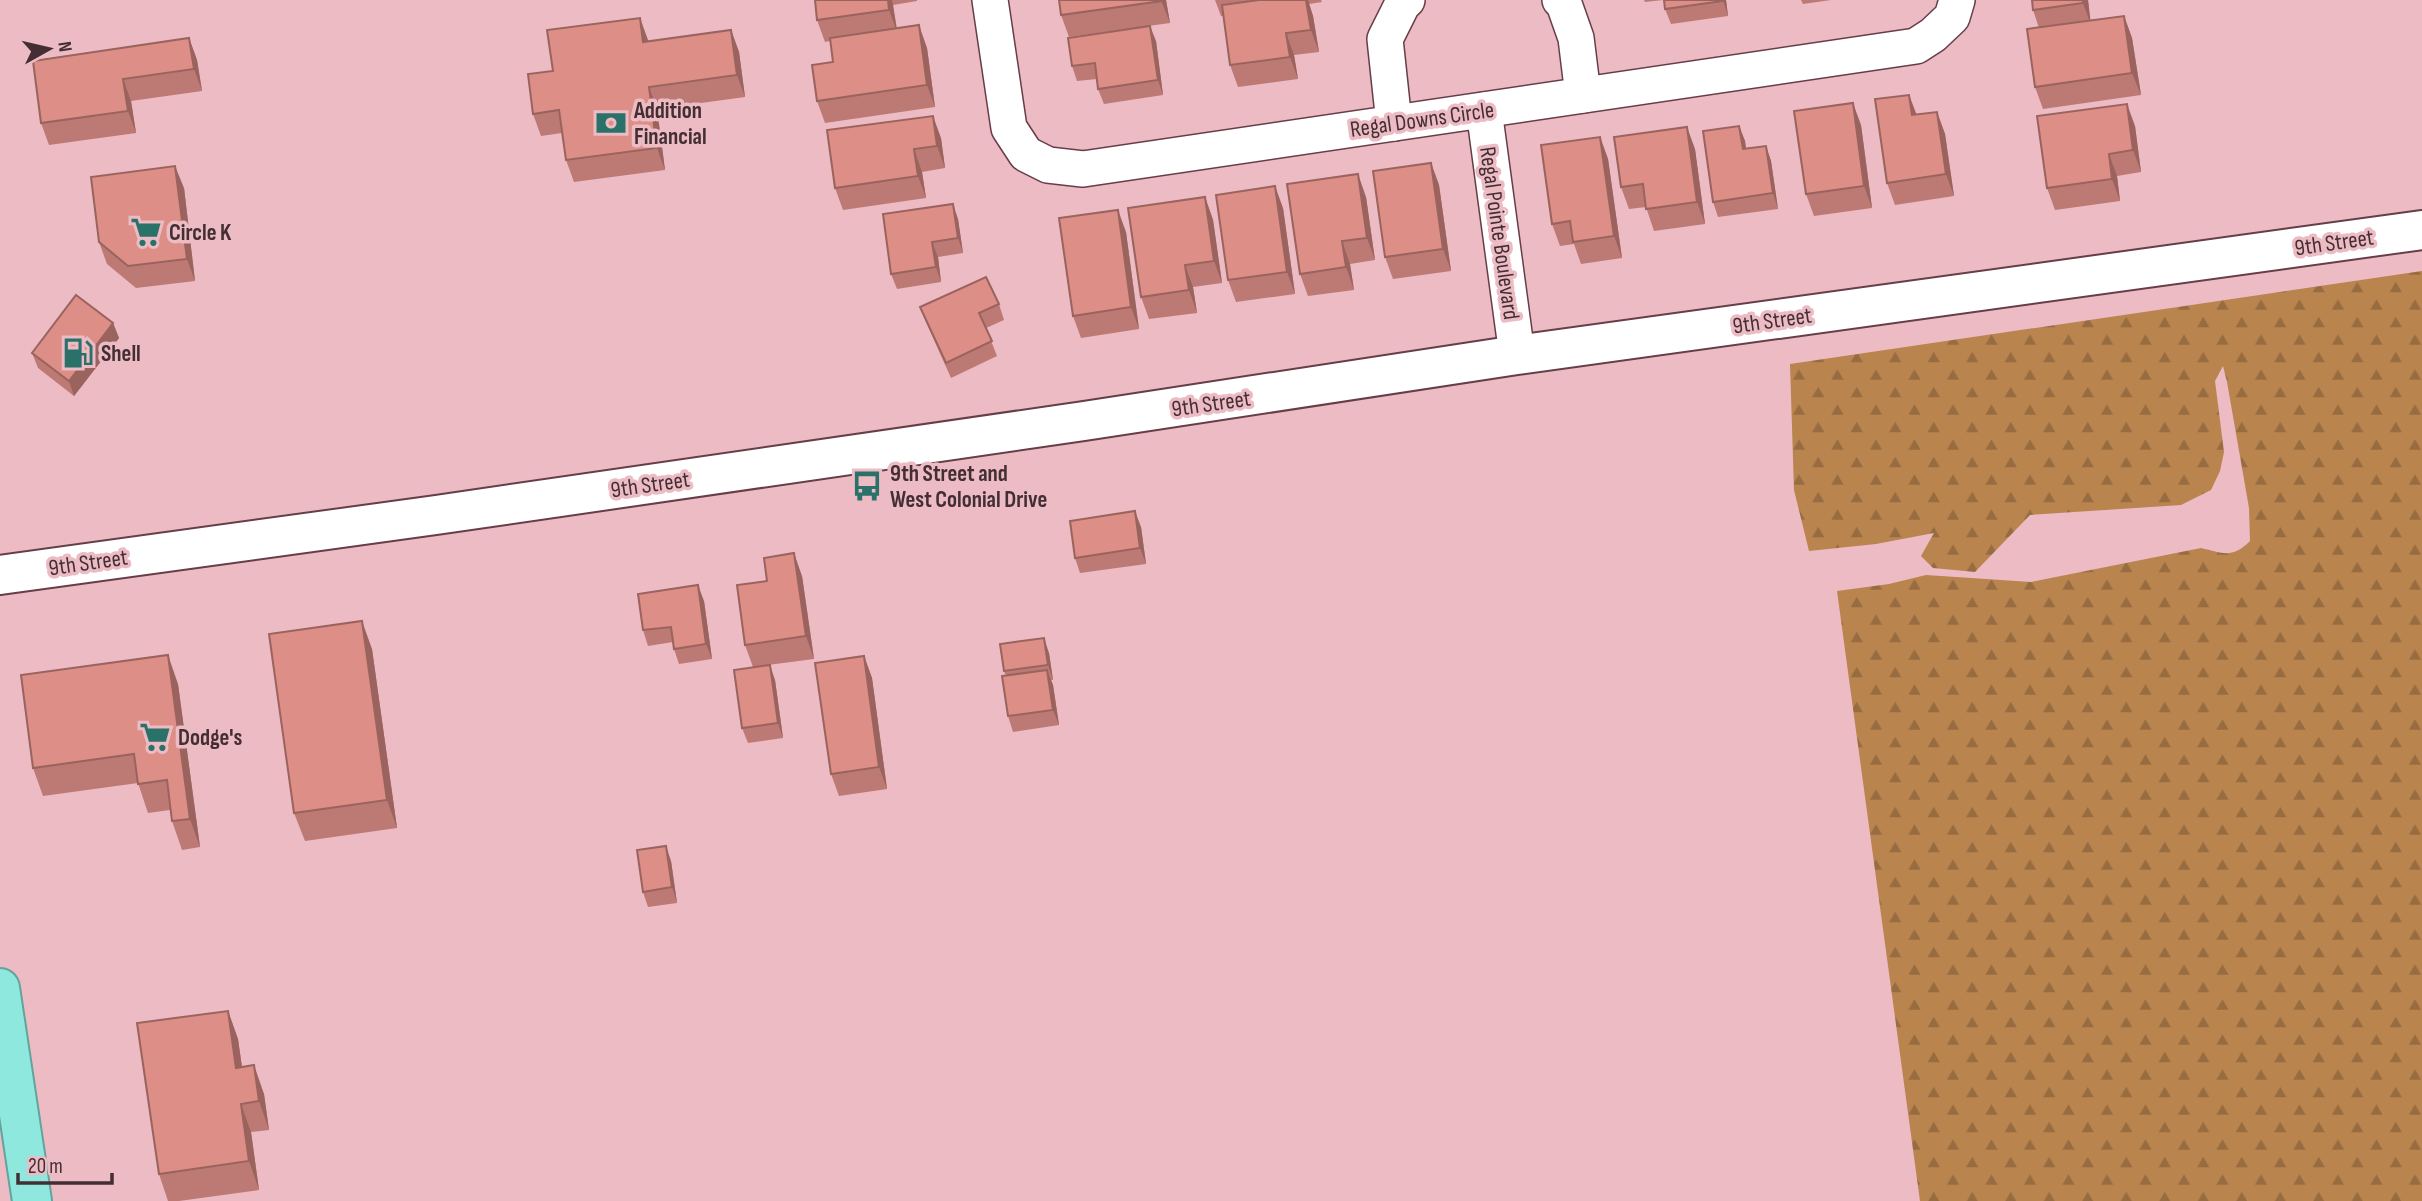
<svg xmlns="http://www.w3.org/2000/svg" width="2422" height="1201" viewBox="0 0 2422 1201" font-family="'Sofia Sans Condensed',sans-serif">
	<defs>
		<pattern id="forest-firs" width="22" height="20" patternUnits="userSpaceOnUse" patternTransform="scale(1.75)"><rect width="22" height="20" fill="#b9844e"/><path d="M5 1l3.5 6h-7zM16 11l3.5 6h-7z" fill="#986c41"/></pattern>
	</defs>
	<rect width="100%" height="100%" fill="#ecbbc4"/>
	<path fill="url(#forest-firs)" d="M 2422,271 L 2422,1201 L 1920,1201 L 1837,591 L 1889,584 L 1926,575 L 2031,582 L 2201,548 C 2223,553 2232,559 2250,541 L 2249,508 L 2227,382 L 2223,366 L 2215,381 L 2224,452 L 2220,471 L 2211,490 L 2181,505 L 2030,515 L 1975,572 L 1933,568 L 1921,556 L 1934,533 L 1876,544 L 1809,551 L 1794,490 L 1790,364 Z"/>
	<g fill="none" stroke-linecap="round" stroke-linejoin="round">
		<g stroke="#663e47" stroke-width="38">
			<g id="minor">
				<path d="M 990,0 L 1009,128 L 1026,154 L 1048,165 L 1083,169 L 1916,46 L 1933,35 L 1952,17 L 1957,0"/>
				<path d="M 1560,0 L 1564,4 L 1576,38 L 1583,95"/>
				<path d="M 1484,110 L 1517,355"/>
				<path d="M 1394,123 L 1385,39 L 1402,5 L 1407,0"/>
			</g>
		</g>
		<g stroke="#663e47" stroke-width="42">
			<path id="tertiary" d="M 0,575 L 436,515 L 1084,421 L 1517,355 L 2422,230"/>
		</g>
		<g stroke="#61a49c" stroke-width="42">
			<path id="trunk" d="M 0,988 L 32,1201"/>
		</g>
		<use href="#minor" stroke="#fff" stroke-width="35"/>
		<use href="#tertiary" stroke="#fff" stroke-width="38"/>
		<use href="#trunk" stroke="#8ee8de" stroke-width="38"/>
	</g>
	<g fill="#bd7a74">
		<path d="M 815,0 L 917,0 L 917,1 L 893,5 L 897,29 L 927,48 L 935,107 L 825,123 L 817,101 L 833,62 L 830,41 L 825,42 L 817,20 Z"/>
		<path d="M 1059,0 L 1166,0 L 1170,23 L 1069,37 L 1061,15 Z"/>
		<path d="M 1215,0 L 1321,0 L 1322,2 L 1309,4 L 1313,16 L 1319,52 L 1294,55 L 1298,79 L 1238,87 L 1230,65 L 1223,16 L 1221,16 Z"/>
		<path d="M 1644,0 L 1663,0 L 1645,2 Z"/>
		<path d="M 1726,0 L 1728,16 L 1671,24 L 1665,9 Z"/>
		<path d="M 1801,0 L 1831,0 L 1803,4 Z"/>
		<path d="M 2032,0 L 2088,0 L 2090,20 L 2124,16 L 2132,38 L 2141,95 L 2043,109 L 2035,87 L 2039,28 L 2033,10 Z"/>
		<path d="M 731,30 L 739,52 L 745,97 L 657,109 L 665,170 L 574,182 L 566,160 L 562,133 L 541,136 L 533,114 L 553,71 L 648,41 Z"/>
		<path d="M 189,38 L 197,60 L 202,91 L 131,101 L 136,133 L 49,145 L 41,123 Z"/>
		<path d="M 1156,41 L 1163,95 L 1104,104 L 1098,89 L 1097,79 L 1077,81 L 1072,66 Z"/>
		<path d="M 1909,95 L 1917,115 L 1937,112 L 1945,134 L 1954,196 L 1895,205 L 1887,183 Z"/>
		<path d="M 1861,125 L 1872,208 L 1814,216 L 1806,194 Z"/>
		<path d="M 1739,126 L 1745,141 L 1746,149 L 1766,146 L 1771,161 L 1778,209 L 1718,217 L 1713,202 Z"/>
		<path d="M 2135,126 L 2141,172 L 2117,176 L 2120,201 L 2055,210 L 2047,188 Z"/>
		<path d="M 827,130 L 941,138 L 945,168 L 922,172 L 926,198 L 843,210 L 835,188 Z"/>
		<path d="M 1600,137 L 1608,159 L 1622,258 L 1581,264 L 1574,244 L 1560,246 L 1552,224 Z"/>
		<path d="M 1695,149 L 1705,224 L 1654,231 L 1646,207 L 1629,209 L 1621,187 Z"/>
		<path d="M 1431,163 L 1439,185 L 1451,271 L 1393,279 L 1385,257 Z"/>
		<path d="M 184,188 L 195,281 L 136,288 L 107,264 L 99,242 Z"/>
		<path d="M 1205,197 L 1213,220 L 1222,283 L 1193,287 L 1197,313 L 1149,319 L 1141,297 Z"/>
		<path d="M 1366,197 L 1375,260 L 1350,264 L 1354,290 L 1308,296 L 1300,274 Z"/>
		<path d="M 1283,208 L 1295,294 L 1236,302 L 1228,280 Z"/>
		<path d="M 958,219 L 963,253 L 938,257 L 941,282 L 897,289 L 891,274 Z"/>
		<path d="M 1126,232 L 1139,329 L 1081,338 L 1073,316 Z"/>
		<path d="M 999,304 L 1004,320 L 986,328 L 997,356 L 951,378 L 926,322 L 920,307 Z"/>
		<path d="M 113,323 L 119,338 L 74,396 L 38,368 L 32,353 Z"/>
		<path d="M 1141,527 L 1146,564 L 1080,573 L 1075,558 Z"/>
		<path d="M 802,576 L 814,659 L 753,667 L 745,645 L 767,581 Z"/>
		<path d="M 704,601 L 712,659 L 679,664 L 674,649 L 673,642 L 648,646 L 643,630 Z"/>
		<path d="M 372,649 L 397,828 L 305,841 L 294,813 Z"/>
		<path d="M 1049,653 L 1053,680 L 1051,680 L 1053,685 L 1059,725 L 1013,732 L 1008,716 L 1006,676 L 1004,671 Z"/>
		<path d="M 864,656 L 872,678 L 887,789 L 839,796 L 831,774 Z"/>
		<path d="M 775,680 L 783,738 L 748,743 L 742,728 Z"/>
		<path d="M 178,684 L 200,847 L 182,850 L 172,821 L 170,810 L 148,813 L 138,783 L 43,796 L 33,768 Z"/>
		<path d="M 671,861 L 677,903 L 648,907 L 643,892 Z"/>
		<path d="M 228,1011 L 238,1039 L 242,1067 L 264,1094 L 269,1130 L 251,1132 L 259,1190 L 179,1201 L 168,1201 L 159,1174 Z"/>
	</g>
	<g fill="#9a635e">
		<path d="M 888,0 L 892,0 L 893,5 L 897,32 L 889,10 Z"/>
		<path d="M 1161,0 L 1166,0 L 1170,23 Z"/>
		<path d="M 1306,0 L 1308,0 L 1313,16 L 1319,52 L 1311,30 Z"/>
		<path d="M 1723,0 L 1726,0 L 1728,16 Z"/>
		<path d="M 2083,0 L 2088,0 L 2091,25 L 2083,3 Z"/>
		<path d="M 2124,16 L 2132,38 L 2141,95 L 2132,73 Z"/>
		<path d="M 640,18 L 648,40 L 651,64 L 643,42 Z"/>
		<path d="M 919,25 L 927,48 L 935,107 L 927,85 Z"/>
		<path d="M 1150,26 L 1156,41 L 1163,95 L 1158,80 Z"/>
		<path d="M 731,30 L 739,52 L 745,97 L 737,75 Z"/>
		<path d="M 1286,33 L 1294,55 L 1298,79 L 1290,57 Z"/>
		<path d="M 189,38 L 197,60 L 202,91 L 194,69 Z"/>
		<path d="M 123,79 L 131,101 L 136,133 L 128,111 Z"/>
		<path d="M 649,87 L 657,109 L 665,170 L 657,148 Z"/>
		<path d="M 1909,95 L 1917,117 L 1912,115 Z"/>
		<path d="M 1853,103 L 1861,125 L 1872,208 L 1864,186 Z"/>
		<path d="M 2127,104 L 2135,126 L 2141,172 L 2133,150 Z"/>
		<path d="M 1937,112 L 1945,134 L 1954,196 L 1946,174 Z"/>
		<path d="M 933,116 L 941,138 L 945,168 L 937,146 Z"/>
		<path d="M 1739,126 L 1745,141 L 1748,164 L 1743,149 Z"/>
		<path d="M 1687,127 L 1695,149 L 1705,224 L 1697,202 Z"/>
		<path d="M 1600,137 L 1608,159 L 1622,258 L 1614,236 Z"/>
		<path d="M 1766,146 L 1771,161 L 1778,209 L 1773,193 Z"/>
		<path d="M 914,149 L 922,172 L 926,198 L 918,176 Z"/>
		<path d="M 2109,154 L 2117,176 L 2120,201 L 2112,179 Z"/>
		<path d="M 1431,163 L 1439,185 L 1451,271 L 1443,249 Z"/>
		<path d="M 175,166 L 184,188 L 195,281 L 187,259 Z"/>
		<path d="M 1358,174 L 1366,197 L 1375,260 L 1367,238 Z"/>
		<path d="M 1275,186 L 1283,208 L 1295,294 L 1287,272 Z"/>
		<path d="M 1205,197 L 1213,220 L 1222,283 L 1214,261 Z"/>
		<path d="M 953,204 L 958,219 L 963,253 L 958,238 Z"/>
		<path d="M 1118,210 L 1126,232 L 1139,329 L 1131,307 Z"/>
		<path d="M 1342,241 L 1350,264 L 1354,290 L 1346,267 Z"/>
		<path d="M 932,242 L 938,257 L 941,282 L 936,267 Z"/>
		<path d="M 1185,265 L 1193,287 L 1197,313 L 1189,290 Z"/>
		<path d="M 113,323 L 119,338 L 74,396 L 69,381 Z"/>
		<path d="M 1135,511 L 1141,527 L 1146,564 L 1140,548 Z"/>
		<path d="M 794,553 L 802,576 L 814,659 L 806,636 Z"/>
		<path d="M 698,585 L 704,601 L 712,659 L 706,644 Z"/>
		<path d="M 362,621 L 372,649 L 397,828 L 387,800 Z"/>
		<path d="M 1044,638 L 1049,653 L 1053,680 L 1048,665 Z"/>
		<path d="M 168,655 L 178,684 L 200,847 L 190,819 Z"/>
		<path d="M 864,656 L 872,678 L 887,789 L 879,767 Z"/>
		<path d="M 770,665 L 775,680 L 783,738 L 778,723 Z"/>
		<path d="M 1047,670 L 1053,685 L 1059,725 L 1053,710 Z"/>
		<path d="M 666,846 L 671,861 L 677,903 L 672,887 Z"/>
		<path d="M 228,1011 L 238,1039 L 246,1096 L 236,1068 Z"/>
		<path d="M 254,1065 L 264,1094 L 269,1130 L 259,1101 Z"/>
		<path d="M 241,1104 L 251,1132 L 259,1190 L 249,1161 Z"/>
	</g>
	<g fill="#dc8e87" stroke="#9a635e" stroke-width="2">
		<path d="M 815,0 L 888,0 L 889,10 L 817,20 Z"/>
		<path d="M 1059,0 L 1161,0 L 1162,1 L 1061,15 Z"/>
		<path d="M 1259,0 L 1306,0 L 1311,30 L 1286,33 L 1290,57 L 1230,65 L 1222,5 Z"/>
		<path d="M 1664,0 L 1723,0 L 1723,1 L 1665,9 Z"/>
		<path d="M 2032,0 L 2083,0 L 2083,3 L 2033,10 Z"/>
		<path d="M 2124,16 L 2132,73 L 2035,87 L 2027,29 Z"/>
		<path d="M 640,18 L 643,42 L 731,30 L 737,75 L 649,87 L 657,148 L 566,160 L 559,110 L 533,114 L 528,74 L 553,71 L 547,30 Z"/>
		<path d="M 919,25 L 927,85 L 817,101 L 812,65 L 833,62 L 830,38 Z"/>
		<path d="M 1150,26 L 1158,80 L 1098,89 L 1095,63 L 1072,66 L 1068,38 Z"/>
		<path d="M 189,38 L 194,69 L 123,79 L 128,111 L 41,123 L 33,61 Z"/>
		<path d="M 1909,95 L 1912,115 L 1937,112 L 1946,174 L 1887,183 L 1875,99 Z"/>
		<path d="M 1853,103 L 1864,186 L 1806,194 L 1794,111 Z"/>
		<path d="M 2127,104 L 2133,150 L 2109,154 L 2112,179 L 2047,188 L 2037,116 Z"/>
		<path d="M 933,116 L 937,146 L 914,149 L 918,176 L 835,188 L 827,130 Z"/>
		<path d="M 1739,126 L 1743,149 L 1766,146 L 1773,193 L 1713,202 L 1703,131 Z"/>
		<path d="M 1687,127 L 1697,202 L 1646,209 L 1643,184 L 1621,187 L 1614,137 Z"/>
		<path d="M 1600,137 L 1614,236 L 1573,242 L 1570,221 L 1552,224 L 1541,145 Z"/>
		<path d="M 1431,163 L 1443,249 L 1385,257 L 1373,171 Z"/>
		<path d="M 175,166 L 187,259 L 128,266 L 99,242 L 91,177 Z"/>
		<path d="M 1358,174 L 1367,238 L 1342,241 L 1346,267 L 1300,274 L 1287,184 Z"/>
		<path d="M 1275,186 L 1287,272 L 1228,280 L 1216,195 Z"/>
		<path d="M 1205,197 L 1214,261 L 1185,265 L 1189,290 L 1141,297 L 1128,208 Z"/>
		<path d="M 953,204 L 958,238 L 932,242 L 936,267 L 891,274 L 883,214 Z"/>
		<path d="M 1118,210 L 1131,307 L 1073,316 L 1059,218 Z"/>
		<path d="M 986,277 L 999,304 L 979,313 L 992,341 L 946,363 L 920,307 Z"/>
		<path d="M 76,295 L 113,323 L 69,381 L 32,353 Z"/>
		<path d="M 1135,511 L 1140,548 L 1075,558 L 1070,521 Z"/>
		<path d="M 794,553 L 806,636 L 745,645 L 737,585 L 767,581 L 764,558 Z"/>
		<path d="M 698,585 L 706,644 L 674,649 L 671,627 L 643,630 L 638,594 Z"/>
		<path d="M 362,621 L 387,800 L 294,813 L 269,634 Z"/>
		<path d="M 1044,638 L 1048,665 L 1004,671 L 1000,644 Z"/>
		<path d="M 168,655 L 190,819 L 172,821 L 167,780 L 138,784 L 134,754 L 33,768 L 21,675 Z"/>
		<path d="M 864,656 L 879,767 L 831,774 L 815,663 Z"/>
		<path d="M 770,665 L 778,723 L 742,728 L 734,670 Z"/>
		<path d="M 1047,670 L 1053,710 L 1008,716 L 1002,676 Z"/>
		<path d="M 666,846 L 672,887 L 643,892 L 637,850 Z"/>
		<path d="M 228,1011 L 236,1068 L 254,1065 L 259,1101 L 241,1104 L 249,1161 L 159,1174 L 137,1023 Z"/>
	</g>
	<defs>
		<g id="bank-bare" transform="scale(2.415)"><path d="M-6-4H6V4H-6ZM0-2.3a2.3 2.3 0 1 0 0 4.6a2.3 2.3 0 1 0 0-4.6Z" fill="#297169" stroke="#ecbbc4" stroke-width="2.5" paint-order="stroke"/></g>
		<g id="supermarket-bare" transform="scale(2.415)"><path d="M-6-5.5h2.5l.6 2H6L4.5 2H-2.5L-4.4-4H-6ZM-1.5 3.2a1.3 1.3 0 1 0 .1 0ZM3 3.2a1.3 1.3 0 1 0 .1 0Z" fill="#297169" stroke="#ecbbc4" stroke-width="2.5" paint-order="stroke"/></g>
		<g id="fuel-bare" transform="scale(2.415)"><path d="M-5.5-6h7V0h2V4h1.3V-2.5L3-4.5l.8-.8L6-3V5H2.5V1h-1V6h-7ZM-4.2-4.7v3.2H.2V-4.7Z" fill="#297169" stroke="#ecbbc4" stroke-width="2.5" paint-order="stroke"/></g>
		<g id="bus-bare" transform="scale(2.415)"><path d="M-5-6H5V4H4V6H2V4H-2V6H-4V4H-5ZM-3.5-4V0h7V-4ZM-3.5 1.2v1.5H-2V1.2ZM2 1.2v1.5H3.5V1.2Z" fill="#297169" stroke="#ecbbc4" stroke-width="2.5" paint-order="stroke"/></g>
	</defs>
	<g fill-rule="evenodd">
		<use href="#bank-bare" x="611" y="123"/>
		<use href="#supermarket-bare" x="146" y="232"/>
		<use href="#fuel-bare" x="78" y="353"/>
		<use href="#bus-bare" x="867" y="486"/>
		<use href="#supermarket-bare" x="155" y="737"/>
	</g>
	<g text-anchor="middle" stroke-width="7" stroke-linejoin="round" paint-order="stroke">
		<g font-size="23" font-weight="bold" fill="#432f33" stroke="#ecbbc4" text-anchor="start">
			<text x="634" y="118">Addition<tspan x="634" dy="26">Financial</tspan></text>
			<text x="169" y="240">Circle K</text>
			<text x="101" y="361">Shell</text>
			<text x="890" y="481">9th Street and<tspan x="890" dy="26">West Colonial Drive</tspan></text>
			<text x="178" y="745">Dodge's</text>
		</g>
		<g font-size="23" fill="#432f33" stroke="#ecbbc4">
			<text transform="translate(1422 119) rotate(-8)" y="8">Regal Downs Circle</text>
			<text transform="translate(1500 233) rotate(82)" y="8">Regal Pointe Boulevard</text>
			<text transform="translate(2334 242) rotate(-8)" y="8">9th Street</text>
			<text transform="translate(1772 320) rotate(-8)" y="8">9th Street</text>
			<text transform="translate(1211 403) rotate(-8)" y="8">9th Street</text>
			<text transform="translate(650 484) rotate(-8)" y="8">9th Street</text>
			<text transform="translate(88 562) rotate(-8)" y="8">9th Street</text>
		</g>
	</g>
	<g transform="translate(49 49) rotate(82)" stroke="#ecbbc4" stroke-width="5" paint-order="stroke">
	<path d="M0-5L12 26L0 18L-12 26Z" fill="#432f33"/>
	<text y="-10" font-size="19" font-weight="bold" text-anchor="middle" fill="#432f33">N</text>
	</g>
	<path d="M18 1173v10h94v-10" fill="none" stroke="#432f33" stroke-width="3.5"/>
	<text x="28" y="1173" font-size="21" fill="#432f33" stroke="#ecbbc4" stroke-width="5" paint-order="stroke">20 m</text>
</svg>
